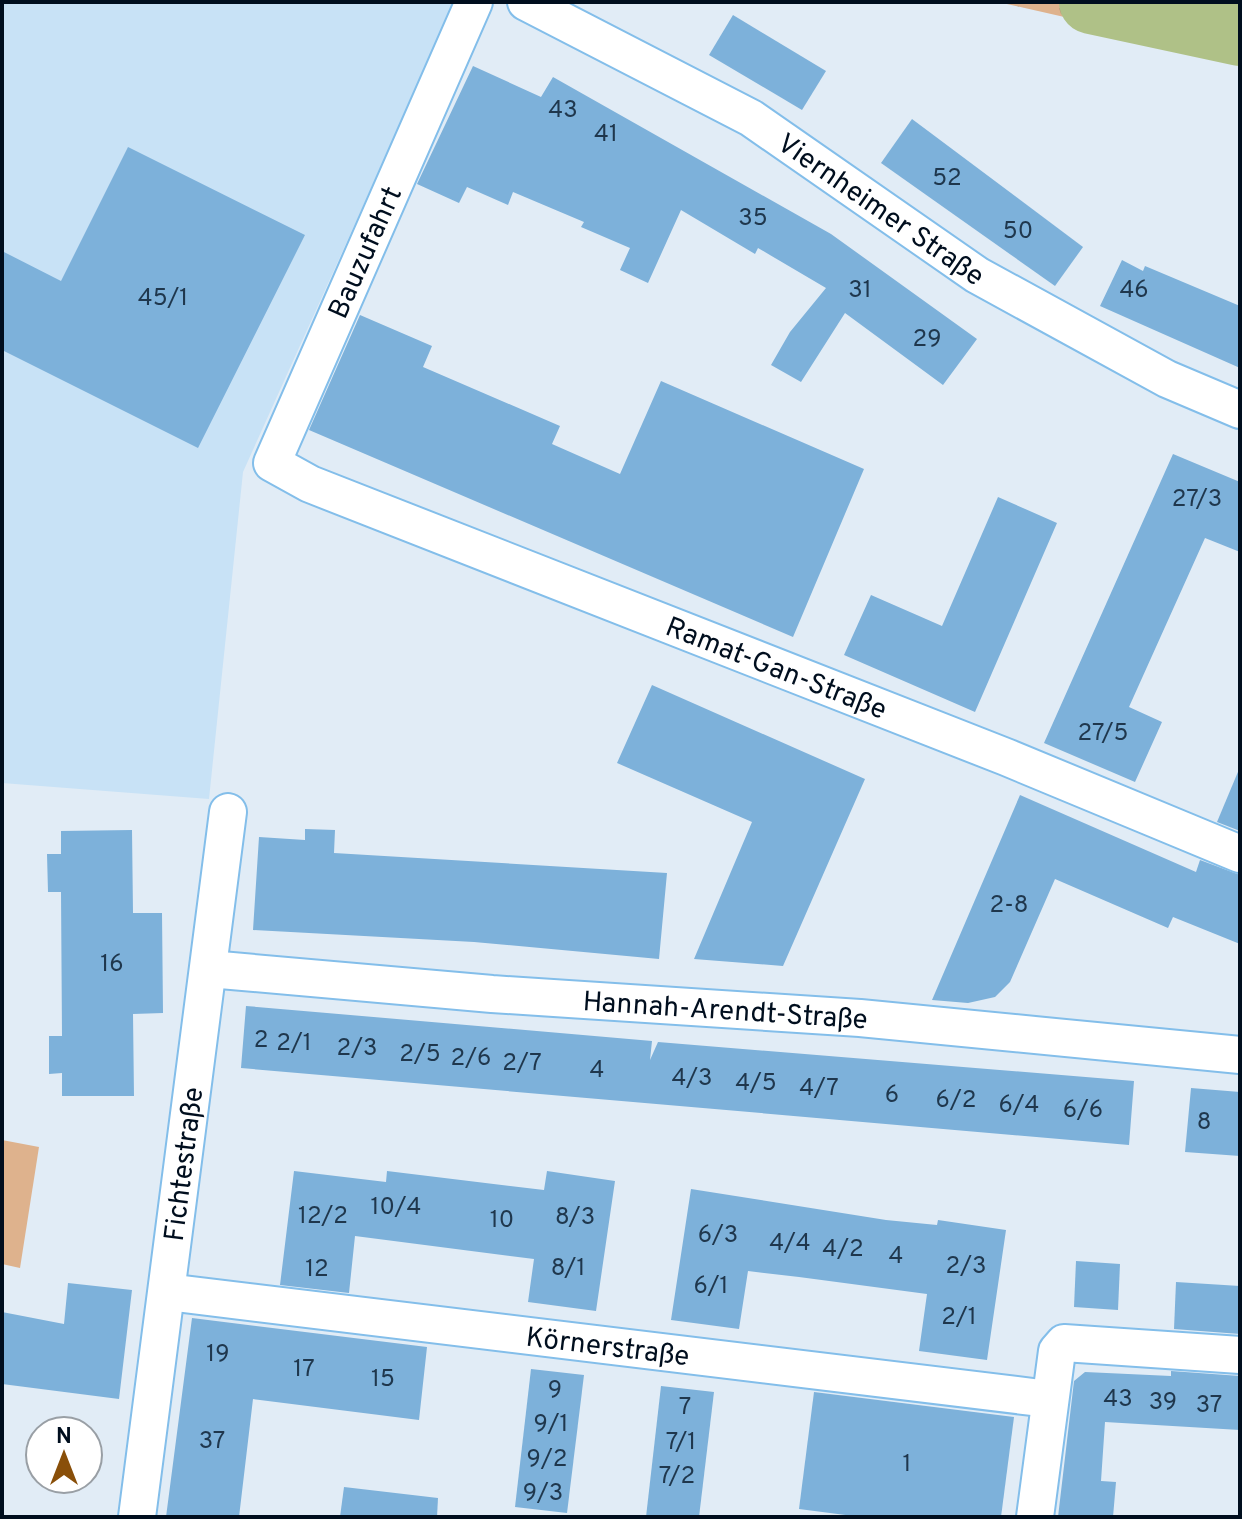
<svg xmlns="http://www.w3.org/2000/svg" width="1242" height="1519" viewBox="0 0 1242 1519" font-family="Overpass,sans-serif">
	<defs>
		<pattern id="grass-tufts" width="24" height="20" patternUnits="userSpaceOnUse" patternTransform="scale(2)"><rect width="24" height="20" fill="#deb28d"/><path d="M3 7l-1-3M5 7V3M7 7l1-3M15 17l-1-3M17 17v-4M19 17l1-3" fill="none" stroke="#bd9879"/></pattern>
	</defs>
	<rect width="100%" height="100%" fill="#e1ecf6"/>
	<path fill="#c8e2f6" d="M 2,2 L 455,2 L 243,472 L 209,799 L 2,783 Z"/>
	<path fill="url(#grass-tufts)" d="M 998,2 L 1240,2 L 1240,57 Z"/>
	<path fill="#deb28d" d="M 2,1140 L 39,1147 L 20,1268 L 2,1264 Z"/>
	<g fill="none" stroke-linecap="round" stroke-linejoin="round">
		<path stroke="#afc187" stroke-width="64" d="M 1091,2 L 1240,34"/>
	</g>
	<g fill="#7db1da">
		<path d="M 733,15 L 826,71 L 802,110 L 709,55 Z"/>
		<path d="M 473,66 L 541,97 L 553,77 L 831,234 L 977,339 L 943,385 L 845,313 L 801,382 L 771,365 L 790,332 L 826,288 L 758,248 L 755,254 L 681,210 L 648,283 L 620,270 L 630,248 L 581,227 L 584,222 L 513,192 L 508,205 L 467,187 L 459,203 L 417,184 Z"/>
		<path d="M 912,119 L 1083,247 L 1055,286 L 881,163 Z"/>
		<path d="M 128,147 L 305,235 L 198,448 L 2,350 L 2,251 L 61,281 Z"/>
		<path d="M 1122,260 L 1143,271 L 1145,266 L 1240,306 L 1240,368 L 1100,306 Z"/>
		<path d="M 360,315 L 432,346 L 423,367 L 560,426 L 552,444 L 620,474 L 661,381 L 864,469 L 793,637 L 309,430 Z"/>
		<path d="M 1173,454 L 1240,482 L 1240,552 L 1205,538 L 1129,707 L 1162,722 L 1135,782 L 1044,743 Z"/>
		<path d="M 998,497 L 1057,523 L 975,712 L 844,655 L 871,595 L 942,626 Z"/>
		<path d="M 652,685 L 865,779 L 783,966 L 694,959 L 752,822 L 617,763 Z"/>
		<path d="M 1240,767 L 1240,831 L 1217,822 Z"/>
		<path d="M 1020,795 L 1196,872 L 1200,860 L 1240,875 L 1240,944 L 1173,917 L 1168,928 L 1055,879 L 1010,982 L 995,997 L 968,1003 L 932,1000 Z"/>
		<path d="M 305,829 L 335,830 L 334,853 L 667,873 L 659,959 L 474,942 L 253,930 L 259,837 L 305,840 Z"/>
		<path d="M 132,830 L 133,913 L 162,913 L 163,1013 L 133,1014 L 134,1096 L 62,1096 L 62,1073 L 49,1074 L 49,1036 L 62,1036 L 61,892 L 48,892 L 47,854 L 61,854 L 61,831 Z"/>
		<path d="M 246,1006 L 652,1041 L 650,1060 L 658,1042 L 1134,1081 L 1129,1145 L 241,1068 Z"/>
		<path d="M 1191,1088 L 1240,1092 L 1240,1156 L 1185,1152 Z"/>
		<path d="M 294,1171 L 386,1182 L 387,1171 L 544,1190 L 547,1171 L 615,1181 L 596,1311 L 528,1302 L 534,1259 L 355,1236 L 349,1293 L 280,1285 Z"/>
		<path d="M 691,1189 L 886,1220 L 937,1225 L 938,1220 L 1006,1230 L 987,1360 L 919,1351 L 927,1294 L 799,1277 L 748,1271 L 739,1329 L 671,1320 Z"/>
		<path d="M 1076,1261 L 1120,1264 L 1118,1310 L 1074,1307 Z"/>
		<path d="M 1176,1282 L 1240,1286 L 1240,1334 L 1174,1329 Z"/>
		<path d="M 68,1283 L 132,1290 L 119,1399 L 2,1384 L 2,1312 L 64,1324 Z"/>
		<path d="M 192,1318 L 427,1347 L 419,1420 L 253,1399 L 239,1517 L 166,1517 Z"/>
		<path d="M 531,1369 L 584,1375 L 567,1513 L 515,1507 Z"/>
		<path d="M 1171,1371 L 1240,1376 L 1240,1430 L 1105,1422 L 1101,1481 L 1116,1482 L 1113,1517 L 1058,1517 L 1074,1381 L 1085,1372 L 1171,1376 Z"/>
		<path d="M 661,1386 L 714,1392 L 699,1517 L 646,1517 Z"/>
		<path d="M 814,1392 L 1014,1417 L 1001,1517 L 861,1517 L 799,1509 Z"/>
		<path d="M 344,1487 L 438,1498 L 437,1517 L 340,1517 Z"/>
	</g>
	<g fill="none" stroke-linecap="round" stroke-linejoin="round">
		<g stroke="#83beea" stroke-width="40">
			<g id="minor">
				<path id="s1" d="M 474,2 L 272,463 L 310,484 L 1006,757 L 1240,854"/>
				<path id="s2" d="M 526,2 L 751,118 L 977,275 L 1167,379 L 1240,410"/>
				<path id="s3" d="M 209,969 L 492,994 L 860,1018 L 1240,1055"/>
				<path id="s4" d="M 167,1292 L 1049,1399"/>
				<path id="s5" d="M 137,1517 L 228,812"/>
				<path d="M 1035,1517 L 1057,1351 L 1064,1343 L 1240,1355"/>
			</g>
		</g>
		<use href="#minor" stroke="#fff" stroke-width="36"/>
	</g>
	<g text-anchor="middle" stroke-width="7" stroke-linejoin="round" paint-order="stroke">
		<g font-size="24" fill="#1f374d">
			<text x="563" y="117">43</text>
			<text x="606" y="141">41</text>
			<text x="947" y="185">52</text>
			<text x="753" y="225">35</text>
			<text x="1018" y="238">50</text>
			<text x="860" y="297">31</text>
			<text x="1134" y="297">46</text>
			<text x="163" y="305">45/1</text>
			<text x="927" y="346">29</text>
			<text x="1197" y="506">27/3</text>
			<text x="1103" y="740">27/5</text>
			<text x="1009" y="912">2-8</text>
			<text x="112" y="971">16</text>
			<text x="261" y="1047">2</text>
			<text x="294" y="1050">2/1</text>
			<text x="357" y="1055">2/3</text>
			<text x="420" y="1061">2/5</text>
			<text x="471" y="1065">2/6</text>
			<text x="522" y="1070">2/7</text>
			<text x="597" y="1077">4</text>
			<text x="692" y="1085">4/3</text>
			<text x="756" y="1090">4/5</text>
			<text x="819" y="1095">4/7</text>
			<text x="892" y="1102">6</text>
			<text x="956" y="1107">6/2</text>
			<text x="1019" y="1112">6/4</text>
			<text x="1083" y="1117">6/6</text>
			<text x="1204" y="1129">8</text>
			<text x="396" y="1214">10/4</text>
			<text x="323" y="1223">12/2</text>
			<text x="575" y="1224">8/3</text>
			<text x="502" y="1227">10</text>
			<text x="718" y="1242">6/3</text>
			<text x="790" y="1250">4/4</text>
			<text x="843" y="1256">4/2</text>
			<text x="896" y="1263">4</text>
			<text x="966" y="1273">2/3</text>
			<text x="568" y="1275">8/1</text>
			<text x="317" y="1276">12</text>
			<text x="711" y="1293">6/1</text>
			<text x="959" y="1324">2/1</text>
			<text x="218" y="1361">19</text>
			<text x="304" y="1376">17</text>
			<text x="383" y="1386">15</text>
			<text x="555" y="1397">9</text>
			<text x="1118" y="1406">43</text>
			<text x="1163" y="1409">39</text>
			<text x="1209" y="1412">37</text>
			<text x="685" y="1414">7</text>
			<text x="551" y="1431">9/1</text>
			<text x="212" y="1448">37</text>
			<text x="681" y="1449">7/1</text>
			<text x="547" y="1466">9/2</text>
			<text x="907" y="1471">1</text>
			<text x="677" y="1483">7/2</text>
			<text x="543" y="1500">9/3</text>
		</g>
		<g font-size="28" fill="#000e1e" stroke="#fff">
			<text dy="10" stroke="none"><textPath href="#s2" startOffset="412">Viernheimer Straße</textPath></text>
			<text transform="translate(364 252) rotate(-66)" y="10">Bauzufahrt</text>
			<text dy="10" stroke="none"><textPath href="#s1" startOffset="1048">Ramat-Gan-Straße</textPath></text>
			<text dy="10" stroke="none"><textPath href="#s3" startOffset="518">Hannah-Arendt-Straße</textPath></text>
			<text dy="10" stroke="none"><textPath href="#s5" startOffset="356">Fichtestraße</textPath></text>
			<text dy="10" stroke="none"><textPath href="#s4" startOffset="444">Körnerstraße</textPath></text>
		</g>
	</g>
	<rect width="1242" height="1519" fill="none" stroke="#000e1e" stroke-width="8"/>
	<g transform="translate(64 1455)"><circle r="38" fill="#ffffff" stroke="#999fa5" stroke-width="2"/>
	<path d="M0-6L14 30L0 20L-14 30Z" fill="#894f09"/>
	<text y="-12" font-size="22" font-weight="bold" text-anchor="middle" fill="#000e1e">N</text>
	</g>
</svg>
